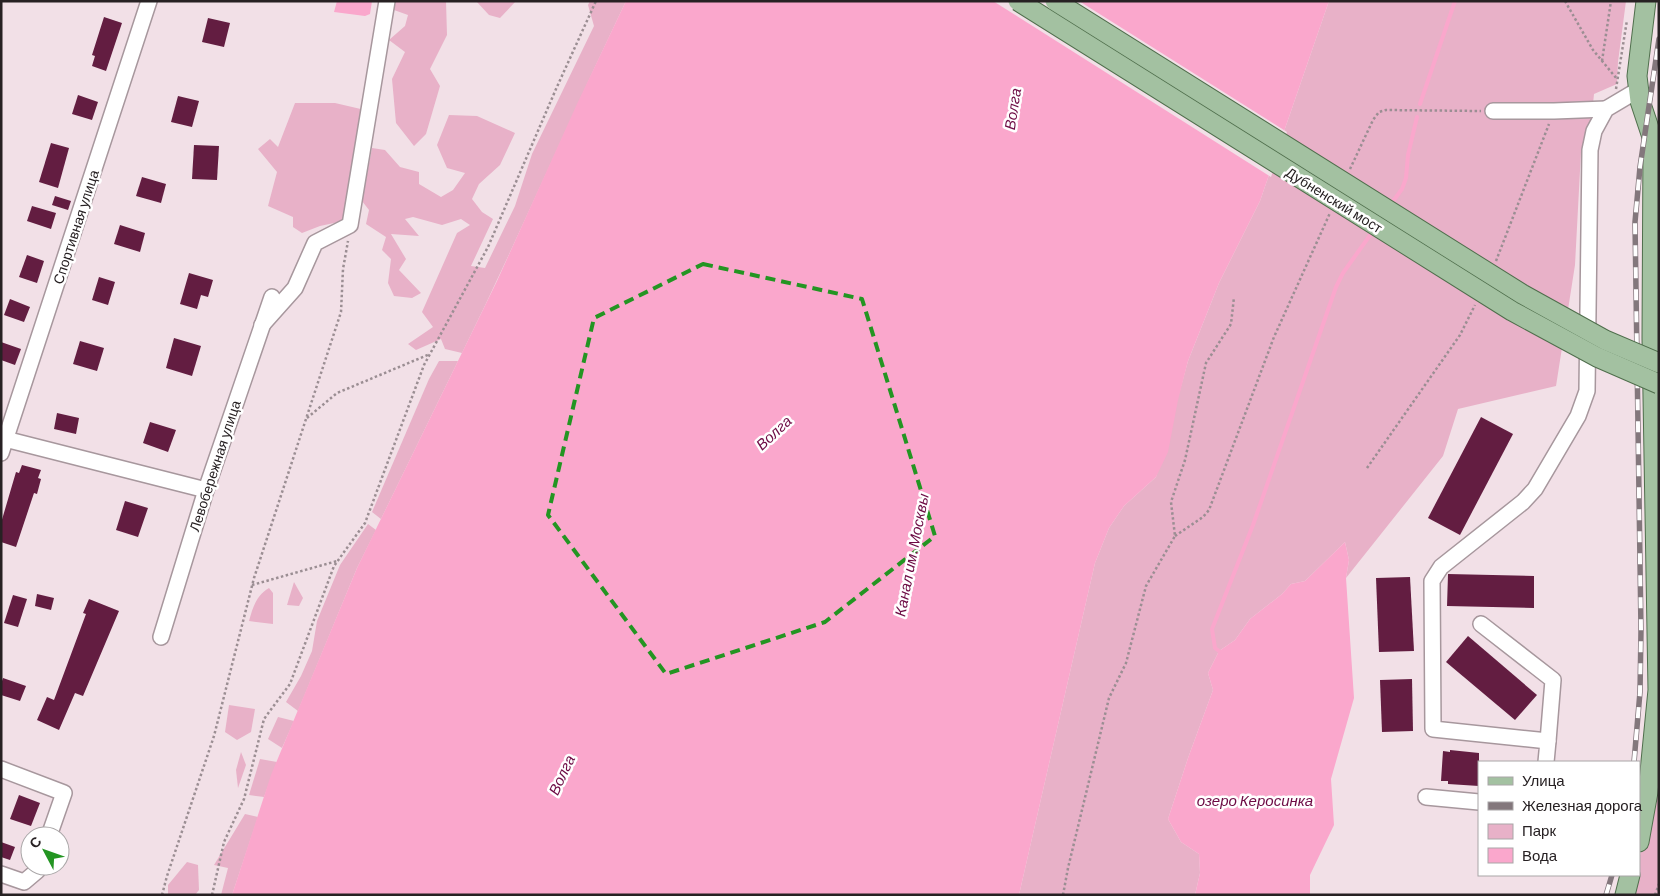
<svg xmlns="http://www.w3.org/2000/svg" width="1660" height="896" viewBox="0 0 1660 896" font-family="Barlow,sans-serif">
	<rect width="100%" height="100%" fill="#f2e0e7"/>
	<g fill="#e8b1c8">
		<path d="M 396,1 L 446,1 L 447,35 L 430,69 L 440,86 L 426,134 L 414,146 L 396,123 L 392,79 L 405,52 L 389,40 L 405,26 L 408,15 L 394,10 Z"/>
		<path d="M 476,1 L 516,1 L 500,18 L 489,15 Z"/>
		<path d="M 590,1 L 626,1 C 570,118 519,237 462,353 L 445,349 L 441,339 L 416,350 L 408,344 L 433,327 L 422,312 L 457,233 L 470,225 L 461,219 L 442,225 L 413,217 L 405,219 L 419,236 L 391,234 L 406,259 L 399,270 L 421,293 L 412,298 L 394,296 L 388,283 L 391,259 L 382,250 L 386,237 L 366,224 L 369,210 L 362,201 L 372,148 L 385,150 L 400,167 L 419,172 L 419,184 L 441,197 L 453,190 L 465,173 L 447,168 L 437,145 L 449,115 L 477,116 L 515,133 L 500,165 L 479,184 L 472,199 L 482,212 L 493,219 L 471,266 L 485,268 L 515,206 L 532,154 L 594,26 L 588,5 Z"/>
		<path d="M 1329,1 L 1626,1 L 1618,62 L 1617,84 L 1594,94 L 1592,114 L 1581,152 L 1575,265 L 1556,386 L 1458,409 L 1443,456 L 1346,578 L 1349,560 L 1345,542 L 1305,581 L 1291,584 L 1282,594 L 1250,619 L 1235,640 L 1219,651 L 1208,673 L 1213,690 L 1188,758 L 1168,819 L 1181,842 L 1199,854 L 1200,873 L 1195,895 L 1019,895 L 1095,563 L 1109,528 L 1124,506 L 1156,477 L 1188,361 L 1219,283 L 1260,201 Z"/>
		<path d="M 295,103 L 335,103 L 365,110 L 348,220 L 320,226 L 302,233 L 293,227 L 293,217 L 268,206 L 277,172 L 258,149 L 270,139 L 278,147 Z"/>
		<path d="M 439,361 L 458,361 L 381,519 L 372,512 L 429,379 Z"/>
		<path d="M 368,524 L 376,530 L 357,568 L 298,711 L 286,702 L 301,676 L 312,651 L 317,621 L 340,565 Z"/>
		<path d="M 294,582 L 303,598 L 299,606 L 287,605 Z"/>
		<path d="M 269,588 L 273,593 L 273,624 L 249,621 C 253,607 256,596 269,588 Z"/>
		<path d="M 229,705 L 255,709 L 251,732 L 237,740 L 225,732 Z"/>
		<path d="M 278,717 L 294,721 L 282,748 L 268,739 Z"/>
		<path d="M 241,752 L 246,765 L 238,788 L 236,770 Z"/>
		<path d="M 260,759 L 277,762 L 264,797 L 249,795 Z"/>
		<path d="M 1659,770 L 1659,895 L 1631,895 L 1639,875 L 1639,860 Z"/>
		<path d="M 245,814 L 258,817 L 232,895 L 221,895 L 228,868 L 214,865 Z"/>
		<path d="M 187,862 L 198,865 L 199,890 L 195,895 L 168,895 L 168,885 Z"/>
	</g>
	<g fill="#faa7cc">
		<path d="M 337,1 L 372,1 L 370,14 L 365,16 L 334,12 Z"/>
		<path d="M 626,1 L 1329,1 L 1260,201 L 1219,283 L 1188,361 L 1178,400 L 1168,452 L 1156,477 L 1124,506 L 1109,528 L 1095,563 L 1019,895 L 232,895 L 271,775 L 357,568 L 497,281 L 577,104 Z"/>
		<path d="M 1345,542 L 1349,560 L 1346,578 L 1354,698 L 1331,779 L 1334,825 L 1310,875 L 1310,895 L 1195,895 L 1200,873 L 1199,854 L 1181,842 L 1168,819 L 1188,758 L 1213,690 L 1208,673 L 1219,651 L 1235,640 L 1250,619 L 1282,594 L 1291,584 L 1305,581 Z"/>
	</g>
	<path fill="#f2e0e7" d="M 993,1 L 1079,1 L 1287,132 L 1271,177 Z"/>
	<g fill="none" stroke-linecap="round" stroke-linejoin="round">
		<g stroke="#faa7cc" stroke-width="4">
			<path d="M 1420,104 L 1455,1"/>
			<path d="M 1391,204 L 1402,189 L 1406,178 L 1408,155 L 1417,117"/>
			<path d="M 1219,651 L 1215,648 L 1212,629 L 1253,525 L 1336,287 L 1343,273 L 1373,231"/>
		</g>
	</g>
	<g fill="#631d41">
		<path d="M 104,17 L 122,23 L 106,71 L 92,66 L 95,56 L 92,55 Z"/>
		<path d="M 208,18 L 230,23 L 224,47 L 202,42 Z"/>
		<path d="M 78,95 L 98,102 L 92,120 L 72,114 Z"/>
		<path d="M 178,96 L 199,101 L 192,127 L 171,122 Z"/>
		<path d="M 51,143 L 69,148 L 58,188 L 39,182 Z"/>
		<path d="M 194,145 L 219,146 L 217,180 L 192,179 Z"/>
		<path d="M 142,177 L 166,184 L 161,203 L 136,196 Z"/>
		<path d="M 55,196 L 71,201 L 68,210 L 52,205 Z"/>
		<path d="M 32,206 L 56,213 L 51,229 L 27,221 Z"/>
		<path d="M 120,225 L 145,233 L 140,252 L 114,244 Z"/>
		<path d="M 27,255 L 44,261 L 37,283 L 19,277 Z"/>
		<path d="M 189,273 L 213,280 L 208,297 L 201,295 L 197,309 L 180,304 Z"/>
		<path d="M 99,277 L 115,282 L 108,305 L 92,300 Z"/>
		<path d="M 10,299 L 30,307 L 24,322 L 4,315 Z"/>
		<path d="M 174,338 L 201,346 L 192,376 L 166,368 Z"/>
		<path d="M 80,341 L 104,348 L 97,371 L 73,364 Z"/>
		<path d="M 1,342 L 21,349 L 15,365 L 1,360 Z"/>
		<path d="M 57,413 L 79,418 L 76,434 L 54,429 Z"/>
		<path d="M 1481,417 L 1513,434 L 1460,535 L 1428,518 Z"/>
		<path d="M 150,422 L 176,430 L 168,452 L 143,443 Z"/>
		<path d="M 22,465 L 41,470 L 38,478 L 41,479 L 37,494 L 34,493 L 16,547 L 1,542 L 1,523 L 16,472 L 19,473 Z"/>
		<path d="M 125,501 L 148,508 L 138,537 L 116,530 Z"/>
		<path d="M 1448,574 L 1534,576 L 1534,608 L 1447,606 Z"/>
		<path d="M 1410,577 L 1414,651 L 1379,652 L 1376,578 Z"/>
		<path d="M 37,594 L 54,598 L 51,610 L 35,606 Z"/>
		<path d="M 13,595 L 27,599 L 18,627 L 4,623 Z"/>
		<path d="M 89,599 L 119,611 L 83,696 L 75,693 L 59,730 L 37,720 L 47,697 L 54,700 L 86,614 L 83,613 Z"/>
		<path d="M 1468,636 L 1537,695 L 1515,720 L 1446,662 Z"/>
		<path d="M 3,678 L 26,686 L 20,701 L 1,695 L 1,684 Z"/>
		<path d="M 1412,679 L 1413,731 L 1382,732 L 1380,680 Z"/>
		<path d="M 1450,750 L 1479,753 L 1479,786 L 1448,784 L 1448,781 L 1441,781 L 1443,751 L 1450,752 Z"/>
		<path d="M 19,795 L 40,803 L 31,826 L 10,819 Z"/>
		<path d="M 1,842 L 15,847 L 10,860 L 1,857 Z"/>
	</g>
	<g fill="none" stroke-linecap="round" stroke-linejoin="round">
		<g stroke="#a7979d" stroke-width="18">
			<g id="minor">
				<path d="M 1493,111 L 1554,111 L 1606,109"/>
				<path d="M 262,325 L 295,288 L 315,243 L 350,225 L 387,1"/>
				<path d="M 5,439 L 206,490"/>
				<path d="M 1,453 L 149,1"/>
				<path d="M 1481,624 L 1553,680 L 1548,741"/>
				<path d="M 161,637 L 206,490 L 272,297"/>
				<path d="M 1546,762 L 1548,741 L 1433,729 L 1432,581 L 1441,567 L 1523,502 L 1535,489 L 1578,416 L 1587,391 L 1590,150 L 1594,131 L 1606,109 L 1638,90"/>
				<path d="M 1,769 L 64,793 L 49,836"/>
				<path d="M 1426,797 L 1479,802"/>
				<path d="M 1,874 L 24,882 L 37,871 L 38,866"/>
			</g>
		</g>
		<g stroke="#4f6e4c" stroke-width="21">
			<g id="major">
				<path d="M 1639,842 L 1648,792 L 1658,690 L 1652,338 L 1653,140 L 1640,101 L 1637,76 L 1646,1"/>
				<path d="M 1625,895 L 1630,875"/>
			</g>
		</g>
		<g stroke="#9b8e93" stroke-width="2.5" stroke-dasharray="2.5 2.5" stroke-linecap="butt">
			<path d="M 1565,1 L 1593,50 L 1617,79"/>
			<path d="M 1602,61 L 1611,1"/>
			<path d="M 1616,89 L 1627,20"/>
			<path d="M 1350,169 L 1373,120 L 1379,112 L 1386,110 L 1481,111"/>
			<path d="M 1496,261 L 1549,124"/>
			<path d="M 307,418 L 337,393 L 430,354"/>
			<path d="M 1367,468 L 1460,335 L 1475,305"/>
			<path d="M 1175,536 L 1203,517 L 1209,510 L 1274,337 L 1330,213"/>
			<path d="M 252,585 L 337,561"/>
			<path d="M 162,895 L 167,876 L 214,736 L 254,578 L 341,312 L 343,269 L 348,241"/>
			<path d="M 212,895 L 224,842 L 244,799 L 264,719 L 290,684 L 334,566 L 365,523 L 424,365 L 488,247 L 556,89 L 596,1"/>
			<path d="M 1063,895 L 1068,868 L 1109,698 L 1126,663 L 1146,586 L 1175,536 L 1171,502 L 1185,460 L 1206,363 L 1231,324 L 1234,297"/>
			<path d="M 1655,895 L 1659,884"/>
		</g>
		<use href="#minor" stroke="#fff" stroke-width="15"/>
		<use href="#major" stroke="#a3c1a1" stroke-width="19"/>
		<g stroke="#83777c" stroke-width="5.5">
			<g id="rail">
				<path d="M 1634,762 L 1640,692 L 1641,630 L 1635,222 L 1640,167 L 1659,39"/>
				<path d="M 1606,895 L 1612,875"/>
			</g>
		</g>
		<use href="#rail" stroke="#fff" stroke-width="4" stroke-dasharray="11" stroke-linecap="butt"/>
		<g stroke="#4f6e4c" stroke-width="21" stroke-linecap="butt">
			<g id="major-bridge">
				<path d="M 1018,1 L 1512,311 L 1597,357 L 1659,384"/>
				<path d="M 1055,1 L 1522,294 L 1605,340 L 1659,363"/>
			</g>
		</g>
		<use href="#major-bridge" stroke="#a3c1a1" stroke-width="19"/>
	</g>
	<path fill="none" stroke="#239522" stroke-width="4" stroke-dasharray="10 6" stroke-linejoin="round" d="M 703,264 L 862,299 L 935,536 L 825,622 L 666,674 L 548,515 L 594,318 Z"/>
	<g text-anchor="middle" stroke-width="5" stroke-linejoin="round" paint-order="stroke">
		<g font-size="14" fill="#272123" stroke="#fff">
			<text transform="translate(1334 200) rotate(32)" y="5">Дубненский мост</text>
			<text transform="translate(76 227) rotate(-72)" y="5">Спортивная улица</text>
			<text transform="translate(215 466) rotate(-72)" y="5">Левобережная улица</text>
		</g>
		<g font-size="15" font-style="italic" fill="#6d0b44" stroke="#fff">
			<text transform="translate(1013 109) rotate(-81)" y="5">Волга</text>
			<text transform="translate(774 433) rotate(-43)" y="5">Волга</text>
			<text transform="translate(912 555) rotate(-79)" y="5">Канал им. Москвы</text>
			<text transform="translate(562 775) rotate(-65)" y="5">Волга</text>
			<text x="1255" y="806">озеро Керосинка</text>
		</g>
	</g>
	<rect width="1660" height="896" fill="none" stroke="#272123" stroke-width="5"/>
	<rect x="1478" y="761" width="162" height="115" fill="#ffffff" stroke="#a9a6a7"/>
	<rect x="1488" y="777" width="25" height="8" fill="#a3c1a1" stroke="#a9a6a7"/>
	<text x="1522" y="786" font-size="15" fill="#272123">Улица</text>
	<rect x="1488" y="802" width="25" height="8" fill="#83777c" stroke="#a9a6a7"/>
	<text x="1522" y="811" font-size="15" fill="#272123">Железная дорога</text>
	<rect x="1488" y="824" width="25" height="15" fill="#e8b1c8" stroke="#a9a6a7"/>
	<text x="1522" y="836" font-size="15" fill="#272123">Парк</text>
	<rect x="1488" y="848" width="25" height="15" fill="#faa7cc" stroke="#a9a6a7"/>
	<text x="1522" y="861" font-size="15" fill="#272123">Вода</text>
	<g transform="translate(45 851) rotate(311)"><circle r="24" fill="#ffffff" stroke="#a9a6a7"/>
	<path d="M0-4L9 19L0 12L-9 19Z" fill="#239522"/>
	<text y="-8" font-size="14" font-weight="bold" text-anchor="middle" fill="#272123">С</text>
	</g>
</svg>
